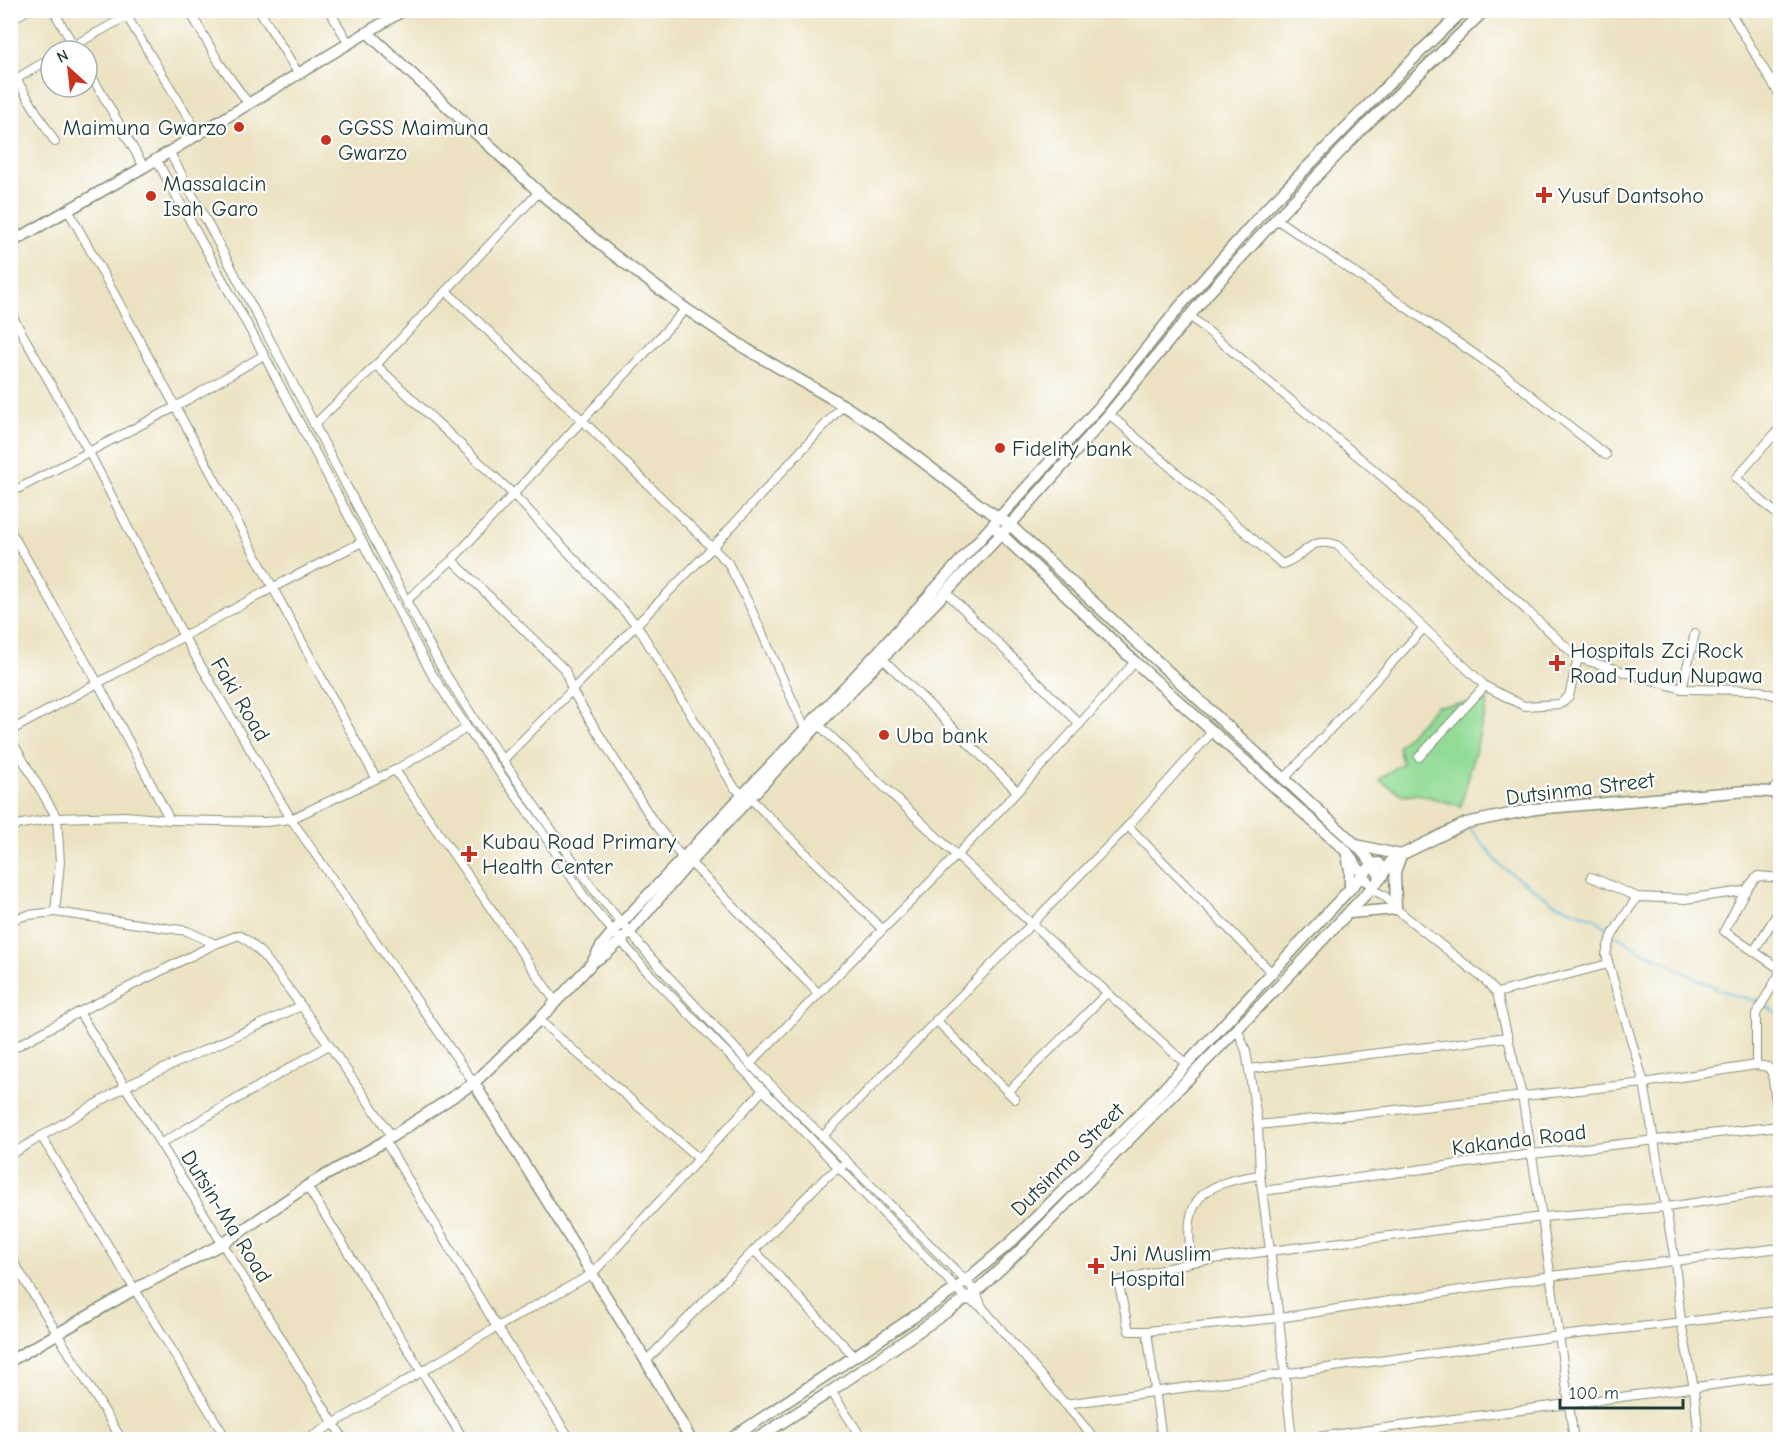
<svg xmlns="http://www.w3.org/2000/svg" width="1791" height="1450" viewBox="0 0 1791 1450" font-family="'Comic Neue',sans-serif">
	<rect width="100%" height="100%" fill="#fff"/>
	<filter id="ink" filterUnits="userSpaceOnUse"><feTurbulence type="fractalNoise" baseFrequency=".0167" numOctaves="2"/><feDisplacementMap in="SourceGraphic" scale="12" xChannelSelector="R" yChannelSelector="G"/><feConvolveMatrix kernelMatrix="1 2 1 2 8 2 1 2 1" color-interpolation-filters="sRGB"/></filter>
	<filter id="wash" filterUnits="userSpaceOnUse"><feTurbulence type="fractalNoise" baseFrequency=".008" numOctaves="4" result="noise"/><feDisplacementMap in="SourceGraphic" scale="24" xChannelSelector="R" yChannelSelector="G"/><feGaussianBlur stdDeviation="1.35" result="paint"/><feColorMatrix in="noise" values="0 0 0 0 0 0 0 0 0 0 0 0 0 0 0 0 0 1.4 0 .05"/><feComposite in="paint" operator="in"/></filter>
	<g filter="url(#wash)">
		<rect width="100%" height="100%" fill="#ece2c1"/>
		<path fill="#92db96" stroke="#588c65" stroke-width="1.5" d="M 1488,701 L 1461,806 L 1418,794 L 1404,796 L 1379,780 L 1402,763 L 1398,746 L 1436,706 Z"/>
		<g fill="none" stroke-linecap="round" stroke-linejoin="round">
			<g stroke="#5dbcdb" stroke-width="2">
				<path d="M 1468,826 L 1502,867 L 1556,904 L 1593,917 L 1613,932"/>
				<path d="M 1617,935 L 1638,950 L 1657,957 L 1691,976 L 1730,994 L 1761,1002"/>
				<path d="M 1765,1005 L 1780,1015"/>
			</g>
		</g>
	</g>
	<g filter="url(#ink)">
		<g fill="none" stroke-linecap="round" stroke-linejoin="round">
			<g stroke="#86907a" stroke-width="10">
				<g id="minor">
					<path d="M 53,10 L 77,51"/>
					<path d="M 123,10 L 198,133"/>
					<path d="M 189,10 L 220,64 L 248,103"/>
					<path d="M 259,10 L 298,73"/>
					<path d="M 329,10 L 348,42"/>
					<path d="M 1729,10 L 1780,96"/>
					<path d="M 10,20 L 28,10"/>
					<path d="M 64,51 L 138,10"/>
					<path d="M 87,68 L 144,167"/>
					<path d="M 10,69 L 55,142"/>
					<path d="M 16,79 L 51,58"/>
					<path d="M 169,151 L 277,353 L 440,665 L 476,722 L 594,890 L 653,960 L 750,1064 L 966,1281 L 976,1292 L 982,1307 L 1096,1440"/>
					<path d="M 156,159 L 264,355 L 430,671 L 467,728 L 541,830 L 585,898 L 644,968 L 967,1299 L 982,1307"/>
					<path d="M 68,210 C 173,399 273,590 376,778"/>
					<path d="M 1276,219 L 1504,374 L 1606,455"/>
					<path d="M 446,291 L 581,419 L 728,563 L 748,602 L 805,728"/>
					<path d="M 10,312 L 89,452 L 184,637 L 291,819 L 474,1083"/>
					<path d="M 1190,316 L 1391,484 L 1578,658 L 1682,689 L 1757,690 L 1780,697"/>
					<path d="M 376,365 L 513,494 L 637,625 L 734,787 L 742,794"/>
					<path d="M 1109,414 L 1282,564 C 1307,556 1308,536 1337,545 L 1485,686 L 1524,706 L 1560,704 L 1569,696 L 1578,658"/>
					<path d="M 314,425 L 376,365 L 539,192"/>
					<path d="M 1780,428 L 1736,478 L 1780,517"/>
					<path d="M 10,493 L 177,406 L 264,355"/>
					<path d="M 10,530 L 98,683 L 170,820"/>
					<path d="M 452,560 L 565,670 L 572,691 L 653,821 L 682,857"/>
					<path d="M 946,592 L 1080,724"/>
					<path d="M 407,600 L 452,560 L 686,309"/>
					<path d="M 882,658 L 1017,791"/>
					<path d="M 1682,689 L 1695,633"/>
					<path d="M 819,725 L 956,855 L 1187,1065"/>
					<path d="M 10,731 L 272,588 L 362,542"/>
					<path d="M 10,738 L 57,818 L 60,862 L 55,912"/>
					<path d="M 1419,757 L 1485,686"/>
					<path d="M 504,759 L 712,548 L 843,405"/>
					<path d="M 395,770 L 555,1001"/>
					<path d="M 1285,778 L 1424,628"/>
					<path d="M 1772,792 L 1780,783"/>
					<path d="M 751,799 L 882,929"/>
					<path d="M 10,826 L 57,818 L 125,816 L 170,820 L 266,822 L 291,819 L 395,770 L 467,728"/>
					<path d="M 1128,826 L 1272,973"/>
					<path d="M 690,862 L 818,993"/>
					<path d="M 1591,877 L 1637,897 L 1685,899 L 1744,891"/>
					<path d="M 1780,878 L 1758,876 C 1742,891 1735,912 1724,931 L 1780,969"/>
					<path d="M 1371,889 L 1385,896 L 1396,909 L 1485,980 L 1497,993 L 1522,1096 L 1542,1217 L 1574,1440"/>
					<path d="M 1637,897 C 1626,915 1609,934 1606,955 L 1644,1083 L 1675,1261 L 1681,1322 L 1694,1388 L 1699,1440"/>
					<path d="M 10,920 L 28,915 L 55,912 L 187,931 L 215,944"/>
					<path d="M 1754,951 L 1780,909"/>
					<path d="M 1497,993 L 1608,964"/>
					<path d="M 79,1012 L 344,1440"/>
					<path d="M 539,1020 L 698,1158"/>
					<path d="M 936,1020 L 1015,1099"/>
					<path d="M 1237,1028 L 1246,1051 L 1258,1125 L 1260,1175 L 1279,1318 L 1292,1440"/>
					<path d="M 10,1050 L 79,1012 L 215,944 L 239,935 C 262,948 275,972 291,992 C 326,1039 358,1087 391,1135"/>
					<path d="M 750,1064 C 818,993 888,925 956,856 C 1017,793 1077,728 1135,662"/>
					<path d="M 1756,1065 L 1756,1014 L 1780,973"/>
					<path d="M 1249,1069 L 1508,1037"/>
					<path d="M 1008,1092 L 1107,993"/>
					<path d="M 1258,1125 L 1644,1083 L 1756,1065 L 1768,1067 L 1772,1073 L 1780,1129"/>
					<path d="M 41,1136 L 227,1440"/>
					<path d="M 823,1136 L 1128,826 L 1212,732"/>
					<path d="M 385,1141 L 497,1327 L 571,1440"/>
					<path d="M 160,1144 L 329,1045"/>
					<path d="M 10,1155 L 126,1086 L 301,1006"/>
					<path d="M 307,1186 L 464,1440"/>
					<path d="M 1263,1191 L 1532,1154 L 1780,1126"/>
					<path d="M 754,1250 L 854,1356"/>
					<path d="M 10,1256 L 122,1440"/>
					<path d="M 1192,1262 C 1182,1200 1198,1184 1260,1175"/>
					<path d="M 1147,1331 L 1279,1318 L 1551,1276 L 1780,1248"/>
					<path d="M 646,1361 L 810,1193 L 825,1178 L 843,1165"/>
					<path d="M 831,1391 L 863,1440"/>
					<path d="M 1065,1404 L 1560,1336 L 1780,1311"/>
					<path d="M 306,1440 L 497,1327 L 592,1274 L 763,1090"/>
					<path d="M 1162,1440 L 1147,1331 L 1129,1331 L 1118,1281 L 1192,1262 L 1270,1251 L 1542,1217 L 1667,1207 L 1780,1190"/>
					<path d="M 1294,1440 L 1780,1376"/>
				</g>
			</g>
			<g stroke="#86907a" stroke-width="13">
				<g id="tertiary">
					<path d="M 368,33 L 539,192 L 610,252 L 686,309 L 748,350 L 843,405 L 877,427 L 981,506 L 1010,525 L 1356,845 L 1373,864 L 1381,878"/>
					<path d="M 10,243 L 144,167 L 404,10"/>
					<path d="M 996,529 L 1135,662 L 1347,852 L 1367,881"/>
					<path d="M 1347,855 L 1350,871 L 1350,889"/>
					<path d="M 1350,913 L 1396,909 L 1395,872 L 1401,855 L 1356,845"/>
					<path d="M 593,961 L 602,945 L 613,932 L 877,653 L 1100,406 L 1180,306 L 1265,210 L 1424,48 L 1464,10"/>
					<path d="M 474,1083 L 646,1361 L 691,1440"/>
					<path d="M 10,1361 L 135,1289 L 224,1243 L 307,1186 L 385,1141 L 474,1083 L 539,1020 L 593,962 L 606,954 L 630,932 L 690,862 L 805,739 L 1010,525 L 1109,414 L 1206,296 L 1276,219 L 1361,130 L 1485,10"/>
					<path d="M 729,1440 L 957,1288 L 1011,1242 L 1145,1109 L 1373,864 L 1379,863"/>
					<path d="M 755,1440 L 831,1391 L 976,1292 L 1029,1242 L 1281,984 L 1381,878 L 1391,861 L 1401,855 L 1466,823 L 1535,809 L 1747,791 L 1772,792 L 1780,798"/>
				</g>
			</g>
			<use href="#minor" stroke="#fff" stroke-width="8"/>
			<use href="#tertiary" stroke="#fff" stroke-width="10"/>
		</g>
	</g>
	<g fill="#c8321e" stroke="#fff" stroke-width="2">
		<circle cx="239" cy="127" r="6"/>
		<circle cx="326" cy="140" r="6"/>
		<path d="M1541 186h6v6h6v6h-6v6h-6v-6h-6v-6h6z"/>
		<circle cx="151" cy="196" r="6"/>
		<circle cx="1000" cy="448" r="6"/>
		<path d="M1554 654h6v6h6v6h-6v6h-6v-6h-6v-6h6z"/>
		<circle cx="884" cy="735" r="6"/>
		<path d="M466 845h6v6h6v6h-6v6h-6v-6h-6v-6h6z"/>
		<path d="M1093 1257h6v6h6v6h-6v6h-6v-6h-6v-6h6z"/>
	</g>
	<g text-anchor="middle" stroke-width="4.5" stroke-linejoin="round" paint-order="stroke">
		<g font-size="22" fill="#1f3d34" stroke="#fff" text-anchor="start">
			<text x="227" y="135" text-anchor="end">Maimuna Gwarzo</text>
			<text x="338" y="135">GGSS Maimuna<tspan x="338" dy="25">Gwarzo</tspan></text>
			<text x="163" y="191">Massalacin<tspan x="163" dy="25">Isah Garo</tspan></text>
			<text x="1558" y="203">Yusuf Dantsoho</text>
			<text x="1012" y="456">Fidelity bank</text>
			<text x="1570" y="658">Hospitals Zci Rock<tspan x="1570" dy="25">Road Tudun Nupawa</tspan></text>
			<text x="896" y="743">Uba bank</text>
			<text x="482" y="849">Kubau Road Primary<tspan x="482" dy="25">Health Center</tspan></text>
			<text x="1110" y="1261">Jni Muslim<tspan x="1110" dy="25">Hospital</tspan></text>
		</g>
		<g font-size="22" fill="#1f3d34" stroke="#fff">
			<text transform="translate(241 699) rotate(59)" y="8">Faki Road</text>
			<text transform="translate(1580 788) rotate(-7)" y="8">Dutsinma Street</text>
			<text transform="translate(1519 1139) rotate(-7)" y="8">Kakanda Road</text>
			<text transform="translate(1067 1159) rotate(-45)" y="8">Dutsinma Street</text>
			<text transform="translate(227 1216) rotate(58)" y="8">Dutsin-Ma Road</text>
		</g>
	</g>
	<rect width="1791" height="1450" fill="none" stroke="#fff" stroke-width="36"/>
	<g transform="translate(69 69) rotate(333)"><circle r="28" fill="#ffffff" stroke="#a5b1ae" stroke-width="1.5"/>
	<path d="M0-4.5L10 22L0 15L-10 22Z" fill="#c8321e"/>
	<text y="-9" font-size="16" font-weight="bold" text-anchor="middle" fill="#1f3d34">N</text>
	</g>
	<path d="M1560 1399v9h123v-9" fill="none" stroke="#1f3d34" stroke-width="3"/>
	<text x="1569" y="1399" font-size="18" fill="#1f3d34" stroke="#ffffff" stroke-width="4.5" paint-order="stroke">100 m</text>
</svg>
